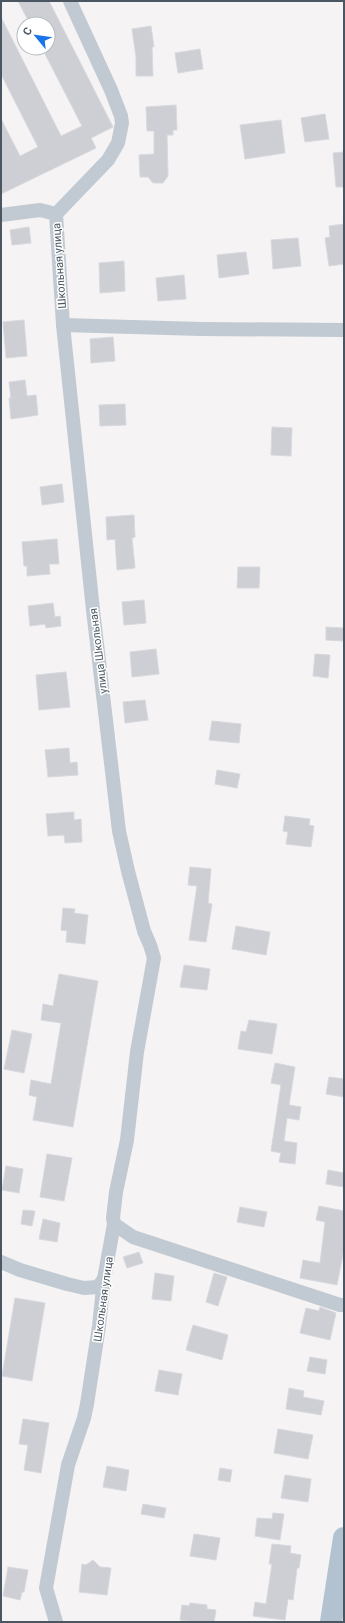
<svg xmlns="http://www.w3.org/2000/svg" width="345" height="1623" viewBox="0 0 345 1623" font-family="Roboto,sans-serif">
	<rect width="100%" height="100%" fill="#f5f3f3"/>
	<g fill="#cdcfd5" stroke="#d7d9de">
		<path d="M 18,1 L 49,1 L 113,127 L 91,138 L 96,148 L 1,194 L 1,119 L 20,156 L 38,147 L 1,74 L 1,17 L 61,136 L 82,126 L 42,48 L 48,48 L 48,24 L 30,24 Z"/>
		<path d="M 151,26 L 154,47 L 152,47 L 153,76 L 136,76 L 136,57 L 132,29 Z"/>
		<path d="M 200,49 L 203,69 L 178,73 L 175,53 Z"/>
		<path d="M 176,105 L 177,130 L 173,130 L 173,135 L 167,135 L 168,176 L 163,183 L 153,183 L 148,177 L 140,177 L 139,155 L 154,154 L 154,131 L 147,131 L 146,107 Z"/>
		<path d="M 325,114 L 329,139 L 305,142 L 301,118 Z"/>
		<path d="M 281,120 L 285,153 L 245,159 L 240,125 Z"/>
		<path d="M 344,152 L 344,187 L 336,187 L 333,153 Z"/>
		<path d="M 344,224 L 344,264 L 329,266 L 325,238 L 330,237 L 329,226 Z"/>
		<path d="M 29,227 L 31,243 L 12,245 L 10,230 Z"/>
		<path d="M 298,238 L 301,266 L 273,269 L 271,240 Z"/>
		<path d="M 246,252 L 249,274 L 219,278 L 217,255 Z"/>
		<path d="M 124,261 L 125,291 L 100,293 L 99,263 Z"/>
		<path d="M 184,275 L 186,299 L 158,301 L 156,278 Z"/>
		<path d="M 24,320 L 27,356 L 6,358 L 3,322 Z"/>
		<path d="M 113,337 L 115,361 L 91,363 L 90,339 Z"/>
		<path d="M 25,380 L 27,396 L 36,395 L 38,415 L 11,419 L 9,398 L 11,398 L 9,382 Z"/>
		<path d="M 125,404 L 126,425 L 100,426 L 99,405 Z"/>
		<path d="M 272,427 L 292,428 L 291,456 L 271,455 Z"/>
		<path d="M 62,484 L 64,502 L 42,505 L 40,487 Z"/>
		<path d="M 134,515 L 135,537 L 132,538 L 135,568 L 117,570 L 115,539 L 107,540 L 106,517 Z"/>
		<path d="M 57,539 L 59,564 L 49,564 L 50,574 L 27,576 L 27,566 L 24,566 L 22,542 Z"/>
		<path d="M 238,567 L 260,567 L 259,588 L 237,588 Z"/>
		<path d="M 144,600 L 146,623 L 124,625 L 122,602 Z"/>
		<path d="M 53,603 L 55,617 L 60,616 L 61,626 L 46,628 L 45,624 L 30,626 L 28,606 Z"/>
		<path d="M 326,627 L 344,628 L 344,641 L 326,640 Z"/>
		<path d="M 156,649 L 159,674 L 132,677 L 130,652 Z"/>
		<path d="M 315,654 L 330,655 L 328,678 L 313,676 Z"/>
		<path d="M 66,672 L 70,707 L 39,710 L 36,675 Z"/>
		<path d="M 145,700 L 148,720 L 125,723 L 123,702 Z"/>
		<path d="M 212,721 L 241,724 L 239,743 L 209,740 Z"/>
		<path d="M 69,748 L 70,763 L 77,762 L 78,775 L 48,777 L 45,750 Z"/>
		<path d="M 217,770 L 240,774 L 237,788 L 215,784 Z"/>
		<path d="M 74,812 L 74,820 L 81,819 L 82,842 L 65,843 L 64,835 L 48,836 L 46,814 Z"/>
		<path d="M 285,816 L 310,819 L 309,825 L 314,826 L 311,847 L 286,844 L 288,832 L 283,831 Z"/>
		<path d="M 190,867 L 211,869 L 208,903 L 212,904 L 206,942 L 189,940 L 197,886 L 188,885 Z"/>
		<path d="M 63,908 L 75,909 L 74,913 L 88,915 L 85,944 L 66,942 L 67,931 L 61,930 Z"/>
		<path d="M 236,926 L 270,932 L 266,955 L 232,949 Z"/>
		<path d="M 184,965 L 210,969 L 207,990 L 180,987 Z"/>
		<path d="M 59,974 L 98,981 L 73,1127 L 33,1120 L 37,1097 L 29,1095 L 31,1080 L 51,1084 L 61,1023 L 41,1020 L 43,1004 L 53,1006 Z"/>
		<path d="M 249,1020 L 277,1024 L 272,1054 L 238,1049 L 241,1031 L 246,1032 Z"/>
		<path d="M 12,1030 L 32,1034 L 24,1073 L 4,1069 Z"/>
		<path d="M 275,1063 L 295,1067 L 289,1105 L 301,1107 L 299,1120 L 287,1118 L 284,1141 L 297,1143 L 295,1164 L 279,1162 L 281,1153 L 271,1151 L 281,1085 L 271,1083 Z"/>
		<path d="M 329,1077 L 344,1079 L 344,1097 L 326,1094 Z"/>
		<path d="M 47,1154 L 72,1158 L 64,1201 L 40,1197 Z"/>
		<path d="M 6,1166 L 23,1169 L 19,1193 L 2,1190 Z"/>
		<path d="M 328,1170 L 344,1173 L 344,1187 L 326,1184 Z"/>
		<path d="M 319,1206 L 344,1211 L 344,1249 L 337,1285 L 300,1278 L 303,1260 L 320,1263 L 325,1222 L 316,1220 Z"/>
		<path d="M 240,1207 L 267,1212 L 264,1227 L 237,1222 Z"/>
		<path d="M 23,1210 L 35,1211 L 32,1226 L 21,1224 Z"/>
		<path d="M 43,1219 L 60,1223 L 57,1242 L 39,1239 Z"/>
		<path d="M 139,1252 L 143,1263 L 127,1268 L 123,1257 Z"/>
		<path d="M 155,1273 L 174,1276 L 171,1301 L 152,1299 Z"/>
		<path d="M 214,1273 L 227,1277 L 218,1306 L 206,1302 Z"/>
		<path d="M 15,1298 L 45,1303 L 32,1381 L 2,1376 Z"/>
		<path d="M 320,1307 L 336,1313 L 330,1340 L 300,1333 L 306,1308 L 319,1311 Z"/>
		<path d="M 193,1325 L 228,1335 L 222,1360 L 186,1350 Z"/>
		<path d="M 310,1357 L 327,1360 L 325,1374 L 307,1371 Z"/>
		<path d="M 159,1370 L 182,1374 L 178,1395 L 155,1391 Z"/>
		<path d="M 289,1388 L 304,1391 L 303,1397 L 324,1401 L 321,1415 L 286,1409 Z"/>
		<path d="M 23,1419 L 49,1423 L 41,1473 L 24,1470 L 28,1445 L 19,1444 Z"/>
		<path d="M 278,1429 L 313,1435 L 308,1459 L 274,1453 Z"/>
		<path d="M 107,1466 L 129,1470 L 126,1491 L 103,1487 Z"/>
		<path d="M 220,1468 L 232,1470 L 230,1482 L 218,1480 Z"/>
		<path d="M 285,1475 L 311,1479 L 308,1502 L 281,1498 Z"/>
		<path d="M 143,1504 L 166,1508 L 164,1518 L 141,1514 Z"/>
		<path d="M 273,1513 L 284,1514 L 280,1540 L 255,1536 L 257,1518 L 272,1519 Z"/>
		<path d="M 194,1534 L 220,1538 L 216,1560 L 190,1556 Z"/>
		<path d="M 272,1544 L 291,1546 L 290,1553 L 301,1555 L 299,1568 L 297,1568 L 293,1600 L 288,1599 L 285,1620 L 253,1616 L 255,1602 L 266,1604 L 272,1564 L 269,1564 Z"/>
		<path d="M 93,1560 L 100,1567 L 111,1568 L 107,1595 L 79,1592 L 82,1564 L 86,1565 Z"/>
		<path d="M 8,1567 L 28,1570 L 24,1592 L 22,1592 L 20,1600 L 3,1596 Z"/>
		<path d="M 190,1603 L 207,1605 L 207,1609 L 216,1610 L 214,1622 L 195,1622 L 180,1620 L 182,1605 L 189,1606 Z"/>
	</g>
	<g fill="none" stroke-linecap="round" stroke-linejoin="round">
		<g stroke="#c1cad2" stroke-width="14">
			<path d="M 56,214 L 63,325 L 93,610 L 119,831 L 128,871 L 144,931 L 150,945 L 154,958 L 137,1052 L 127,1140 L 116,1192 L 113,1218 L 114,1224 L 104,1279 L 99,1326 L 87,1404 L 84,1418 L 68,1465 L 46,1588 L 56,1622"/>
			<path d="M 56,214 L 108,160 L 118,143 L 122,123 L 121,116 L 111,90 L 70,1"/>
			<path d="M 1,215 L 40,210 L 56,214"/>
			<path d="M 63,325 L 201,329 L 344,330"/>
			<path d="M 114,1224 L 133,1237 L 340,1305 L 344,1305"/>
			<path d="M 1,1262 L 20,1270 L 67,1284 L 84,1288 L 98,1287 L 104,1279"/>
		</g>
		<path stroke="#b3c2d1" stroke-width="22" d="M 331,1622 L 344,1538"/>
	</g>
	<g text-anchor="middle" stroke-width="3" stroke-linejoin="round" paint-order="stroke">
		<g font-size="11" fill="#4a5661" stroke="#fff">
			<text transform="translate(59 266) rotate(-94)" y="4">Школьная улица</text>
			<text transform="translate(98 651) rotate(-97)" y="4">улица Школьная</text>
			<text transform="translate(103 1299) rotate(-82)" y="4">Школьная улица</text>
		</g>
	</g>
	<rect width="345" height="1623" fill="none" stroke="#4a5661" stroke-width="4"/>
	<g transform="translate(36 36) rotate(299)"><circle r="19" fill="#ffffff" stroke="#b7bbc0"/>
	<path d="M0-3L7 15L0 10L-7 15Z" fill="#1a73e8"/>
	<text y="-6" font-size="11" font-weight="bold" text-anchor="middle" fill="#4a5661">С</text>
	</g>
</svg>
